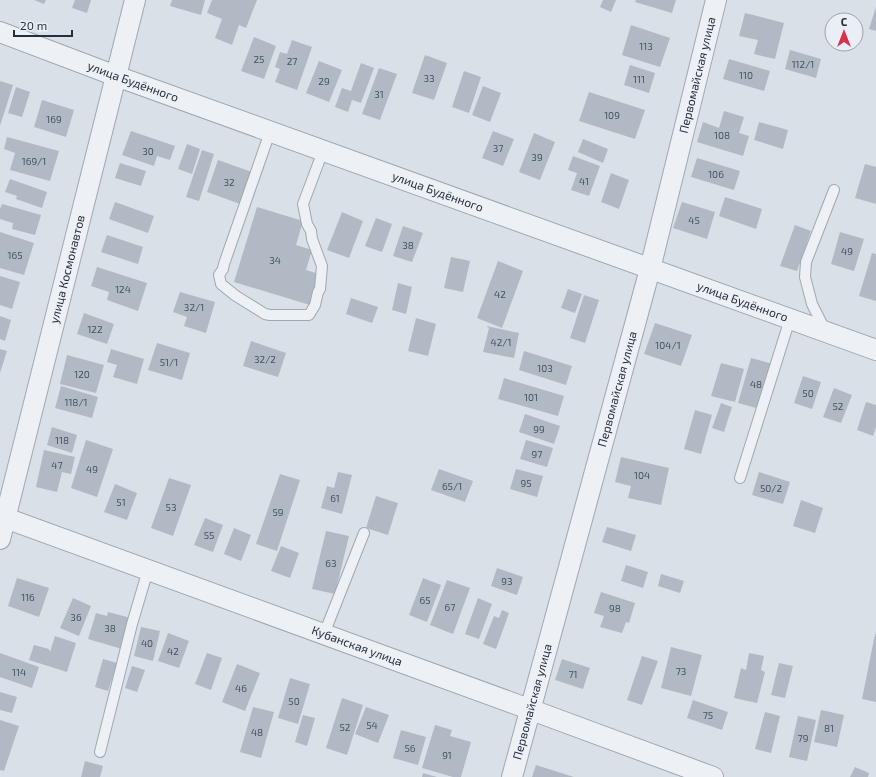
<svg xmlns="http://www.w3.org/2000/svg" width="876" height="777" viewBox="0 0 876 777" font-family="'Exo 2',sans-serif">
  <rect width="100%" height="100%" fill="#dae0e7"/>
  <path fill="#b1b9c4" d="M34,0H46L44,4Z
    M75,0H91L87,13L72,8Z
    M172,0H205L201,15L170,6Z
    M212,0H257L246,28L239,25L232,45L215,38L222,19L207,13Z
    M603,0H616L611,12L600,7Z
    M636,0H676L672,13L635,2Z
    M876,7V31L869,29Z
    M745,13L784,23L775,59L754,54L758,40L739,36Z
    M631,25L670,38L660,67L622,55Z
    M254,37L276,46L264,79L241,71Z
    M292,40L312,47L297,90L275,82L280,69L275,67L280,52L287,54Z
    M790,50L821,59L816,78L785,69Z
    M425,55L447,63L434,100L412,93Z
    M729,59L770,71L764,91L723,79Z
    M319,61L342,70L329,102L306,93Z
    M361,63L374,68L361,103L352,100L348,112L335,107L342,88L351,91Z
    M630,65L655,73L649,93L624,85Z
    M379,68L397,74L380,120L362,114Z
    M464,71L481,77L469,113L452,107Z
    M0,81L13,85L0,126Z
    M483,86L501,93L490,122L472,115Z
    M16,87L30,92L22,117L8,113Z
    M589,92L645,110L635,139L579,121Z
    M42,100L74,110L66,137L34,127Z
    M724,111L744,117L739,133L749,136L743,156L697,142L703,122L719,128Z
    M759,122L788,130L783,149L754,140Z
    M131,131L175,146L170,160L157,156L154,166L122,155Z
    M493,131L514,139L503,166L482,158Z
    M534,133L555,142L540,180L519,172Z
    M7,137L59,151L50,181L10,170L15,153L4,149Z
    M583,139L608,149L603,163L578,152Z
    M187,144L200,149L192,174L178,169Z
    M202,150L214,154L199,201L186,197Z
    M573,156L600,166L589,196L571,190L577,173L568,170Z
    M697,158L740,171L734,190L691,177Z
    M218,160L252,172L240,204L207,192Z
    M120,163L146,171L141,186L115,178Z
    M865,164L876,167V204L855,198Z
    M611,173L629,180L619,209L601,202Z
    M10,179L47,192L42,208L16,199L17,196L5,192Z
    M725,197L762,209L756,229L719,216Z
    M115,202L154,216L148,233L109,219Z
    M682,202L715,212L707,239L673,228Z
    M2,204L41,215L35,235L12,229L13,223L0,219V209Z
    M257,207L303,221L296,245L312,250L306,270L319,274L310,305L234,282Z
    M342,212L363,221L349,258L327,250Z
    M376,218L392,224L382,252L365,246Z
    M795,225L811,231L797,271L780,266Z
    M403,226L423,233L412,262L393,256Z
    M0,232L34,243L24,275L0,268Z
    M840,232L864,239L854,271L831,264Z
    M107,235L143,247L138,264L101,252Z
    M872,253L876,254V301L859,296Z
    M451,257L470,261L463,292L444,288Z
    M498,261L523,271L502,328L477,318Z
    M97,267L147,283L138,311L107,300L109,292L91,286Z
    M0,276L20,282L12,309L0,305Z
    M398,283L412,287L406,314L392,310Z
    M568,289L582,294L575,313L561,308Z
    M180,292L215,302L206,333L184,326L187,317L173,312Z
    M584,295L599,300L585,343L570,338Z
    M351,298L378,307L372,323L346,314Z
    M84,313L114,324L107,344L77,334Z
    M0,316L11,320L5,341L0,339Z
    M416,318L436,324L428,356L408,351Z
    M655,323L692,335L681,366L644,354Z
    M486,326L519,333L514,358L483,352L489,328Z
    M251,341L286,353L278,377L243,366Z
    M157,343L190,353L182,380L148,370Z
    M0,349L7,351L0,373Z
    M111,349L144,359L137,384L113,377L117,365L107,362Z
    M524,351L572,366L566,385L519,370Z
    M67,355L104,365L96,393L60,384Z
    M751,358L773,364L760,409L738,403Z
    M721,363L744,369L735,402L711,396Z
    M803,376L821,382L812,409L794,403Z
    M504,378L564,396L558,416L498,399Z
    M61,386L98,397L92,418L55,408Z
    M834,388L852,395L841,423L823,417Z
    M866,402L876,405V427L873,436L857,430Z
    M721,403L732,407L724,432L712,428Z
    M695,410L712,415L701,454L684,449Z
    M525,414L560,426L554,444L519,432Z
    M52,427L77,435L72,453L47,445Z
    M86,440L113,449L97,497L71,488Z
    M526,440L553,448L547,467L520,459Z
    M44,450L75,457L71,474L62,472L57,492L36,487Z
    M621,457L669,468L661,505L628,498L631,486L615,482Z
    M439,469L473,481L465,502L431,490Z
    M516,469L543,476L537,497L510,489Z
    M338,472L352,475L342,514L321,508L327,486L334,488Z
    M759,472L790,482L783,504L752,495Z
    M280,474L300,480L277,551L256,544Z
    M169,478L191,485L173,536L151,528Z
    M115,484L137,493L127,520L104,512Z
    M376,496L398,503L388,535L366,528Z
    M801,500L823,508L815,533L793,526Z
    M205,518L223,525L213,552L194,545Z
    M607,527L636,535L631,551L602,542Z
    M234,528L251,535L241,561L224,554Z
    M326,531L349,536L335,594L312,589Z
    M281,546L299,553L290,578L271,571Z
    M626,565L648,572L643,588L621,581Z
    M497,568L523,577L517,595L491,586Z
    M661,574L684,581L680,593L658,586Z
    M17,578L49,588L39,617L8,606Z
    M423,578L441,585L427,622L409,615Z
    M447,580L470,588L453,634L430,625Z
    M601,592L635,603L629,623L626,622L622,633L600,627L604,616L594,613Z
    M73,598L91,606L79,636L60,628Z
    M478,598L492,604L479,639L465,634Z
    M502,610L509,613L496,649L483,644L494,616L499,618Z
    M108,612L131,618L122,649L88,639L96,613L107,616Z
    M141,627L160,631L153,661L134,656Z
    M168,633L189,641L179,668L158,661Z
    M875,634H876V702L862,699Z
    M55,636L76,643L67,672L29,660L34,645L49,649L50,652Z
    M671,647L702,655L691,696L661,688Z
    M0,653L39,667L32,688L0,677Z
    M207,653L222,658L211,690L195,684Z
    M749,653L764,656L761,670L765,672L757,703L734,698L741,668L746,670Z
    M642,656L658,661L642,705L627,700Z
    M103,659L117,663L108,691L95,687Z
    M562,659L590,668L583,689L555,680Z
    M779,663L793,666L785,698L771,695Z
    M237,664L260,673L245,711L222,702Z
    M132,666L145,670L137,692L125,688Z
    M290,678L310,684L298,724L278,718Z
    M0,692L17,697L12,713L0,710Z
    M342,698L363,705L347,755L326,748Z
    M693,700L728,712L722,730L687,718Z
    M253,707L274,712L261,758L240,752Z
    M366,707L389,715L378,743L355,734Z
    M821,710L844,715L837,747L814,742Z
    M765,712L780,716L771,753L755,749Z
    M303,715L315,718L307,746L295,742Z
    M798,716L816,720L807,761L789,757Z
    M0,720L19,726L4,771L0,770Z
    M435,725L452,730L450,736L471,742L461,777H453L422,768Z
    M401,730L426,737L418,765L393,758Z
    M85,761L103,766L100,777H81Z
    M536,765L574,777H532Z
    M855,767L869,773L868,777H850Z
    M423,773L437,777H422Z"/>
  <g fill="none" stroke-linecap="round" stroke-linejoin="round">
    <g stroke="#9fa7b1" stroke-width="12">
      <path id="service" d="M270,132L224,264L223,269L219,275L221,284L236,296L265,314L270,315H309L315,305L318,292L320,289L322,266L312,239L311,231L307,224L303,204L323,151
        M825,330L812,304L805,277L806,262L834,190
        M740,478L790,319
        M324,634L364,533
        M100,752L132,624L148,570"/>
    </g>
    <g stroke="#9fa7b1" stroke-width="22">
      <g id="minor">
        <path id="s1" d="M0,32L116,76L876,350"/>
        <path id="s2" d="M0,516L529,709L713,777"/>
        <path id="s3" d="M0,539L135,0"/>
        <path id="s4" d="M512,777L650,269L716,0"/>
      </g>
    </g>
    <use href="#service" stroke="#edf0f5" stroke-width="10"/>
    <use href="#minor" stroke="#edf0f5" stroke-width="20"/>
  </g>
  <g text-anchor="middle" stroke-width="4" stroke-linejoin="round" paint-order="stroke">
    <g font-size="10" fill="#465160">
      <text x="646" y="50">113</text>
      <text x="259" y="63">25</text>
      <text x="292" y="65">27</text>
      <text x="803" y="68">112/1</text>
      <text x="746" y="79">110</text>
      <text x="429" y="82">33</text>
      <text x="639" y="83">111</text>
      <text x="324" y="85">29</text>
      <text x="379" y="98">31</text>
      <text x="612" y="119">109</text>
      <text x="54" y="123">169</text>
      <text x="722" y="139">108</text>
      <text x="498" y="152">37</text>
      <text x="148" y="155">30</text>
      <text x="537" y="161">39</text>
      <text x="34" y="165">169/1</text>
      <text x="716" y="178">106</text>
      <text x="584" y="185">41</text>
      <text x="229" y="186">32</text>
      <text x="694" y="224">45</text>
      <text x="408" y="249">38</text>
      <text x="847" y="255">49</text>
      <text x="15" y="259">165</text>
      <text x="275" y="264">34</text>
      <text x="123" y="293">124</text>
      <text x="500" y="298">42</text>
      <text x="194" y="311">32/1</text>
      <text x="95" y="333">122</text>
      <text x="501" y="346">42/1</text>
      <text x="668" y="349">104/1</text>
      <text x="265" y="363">32/2</text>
      <text x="169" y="366">51/1</text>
      <text x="545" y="372">103</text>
      <text x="82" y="378">120</text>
      <text x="756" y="388">48</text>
      <text x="808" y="397">50</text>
      <text x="531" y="401">101</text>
      <text x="76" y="406">118/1</text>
      <text x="838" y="410">52</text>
      <text x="539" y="433">99</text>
      <text x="62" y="444">118</text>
      <text x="537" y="458">97</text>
      <text x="57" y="469">47</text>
      <text x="92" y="473">49</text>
      <text x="642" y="479">104</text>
      <text x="526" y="487">95</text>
      <text x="452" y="490">65/1</text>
      <text x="771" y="492">50/2</text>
      <text x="335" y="502">61</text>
      <text x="121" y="506">51</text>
      <text x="171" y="511">53</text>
      <text x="278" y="516">59</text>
      <text x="209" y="539">55</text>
      <text x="331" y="567">63</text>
      <text x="507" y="585">93</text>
      <text x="28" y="601">116</text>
      <text x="425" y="604">65</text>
      <text x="450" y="611">67</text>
      <text x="615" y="612">98</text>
      <text x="76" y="621">36</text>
      <text x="110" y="632">38</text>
      <text x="147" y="647">40</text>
      <text x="173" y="655">42</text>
      <text x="681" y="675">73</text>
      <text x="19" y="676">114</text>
      <text x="573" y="678">71</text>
      <text x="241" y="692">46</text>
      <text x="294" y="705">50</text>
      <text x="708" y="719">75</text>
      <text x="372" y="729">54</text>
      <text x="345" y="731">52</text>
      <text x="829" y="732">81</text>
      <text x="257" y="736">48</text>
      <text x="803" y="742">79</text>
      <text x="410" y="752">56</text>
      <text x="447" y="759">91</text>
    </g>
    <g font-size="12" fill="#232e3e" stroke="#eaeff5">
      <text dy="4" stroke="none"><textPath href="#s4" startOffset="726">Первомайская улица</textPath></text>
      <text dy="4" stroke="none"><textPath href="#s1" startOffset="142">улица Будённого</textPath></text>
      <text dy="4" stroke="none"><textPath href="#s1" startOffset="466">улица Будённого</textPath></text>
      <text dy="4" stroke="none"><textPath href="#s3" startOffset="278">улица Космонавтов</textPath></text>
      <text dy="4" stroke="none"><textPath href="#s1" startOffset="790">улица Будённого</textPath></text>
      <text dy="4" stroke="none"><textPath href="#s4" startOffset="402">Первомайская улица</textPath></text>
      <text dy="4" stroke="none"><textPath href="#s2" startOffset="380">Кубанская улица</textPath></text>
      <text dy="4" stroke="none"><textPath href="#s4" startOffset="78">Первомайская улица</textPath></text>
    </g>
  </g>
  <g transform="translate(844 32)"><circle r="19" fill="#eaeff5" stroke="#9aa2ac"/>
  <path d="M0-3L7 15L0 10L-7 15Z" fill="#dc304d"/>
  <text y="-6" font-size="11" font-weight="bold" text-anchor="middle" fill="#232e3e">С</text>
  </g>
  <path d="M14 30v6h58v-6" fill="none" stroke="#232e3e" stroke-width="2"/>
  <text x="20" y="30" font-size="12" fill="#232e3e" stroke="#eaeff5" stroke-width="3" paint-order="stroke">20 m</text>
</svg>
